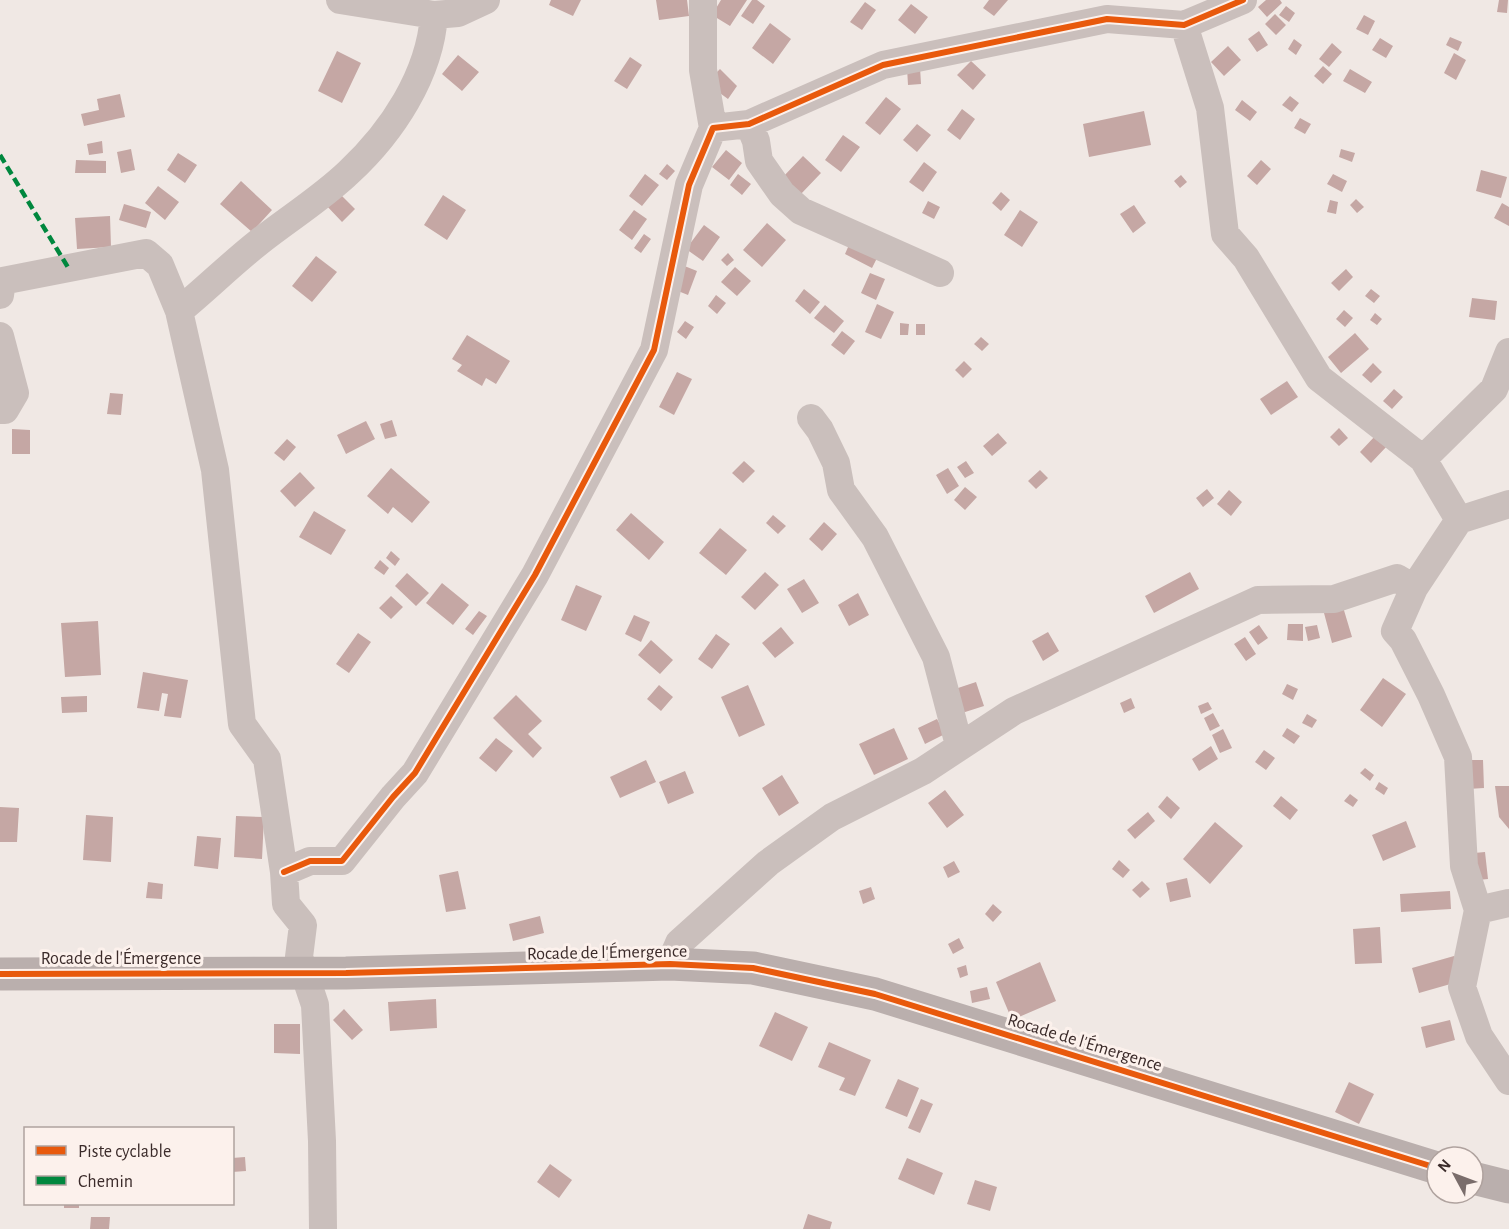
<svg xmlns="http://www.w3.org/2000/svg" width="1509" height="1229" viewBox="0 0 1509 1229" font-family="'Alegreya Sans',sans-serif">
  <rect width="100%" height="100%" fill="#f0e8e4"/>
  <path fill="#c5a7a4" d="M551,0H581L573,16L549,5Z
    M656,0H687L689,16L659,20Z
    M721,0H747L730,26L712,15Z
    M752,0H757L765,6L753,24L741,16Z
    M989,0H1008L994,16L983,8Z
    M1266,0H1280L1282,3L1267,17L1258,7Z
    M1499,0H1508L1507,13L1497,12Z
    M865,2L876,10L862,30L850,22Z
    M911,4L928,17L915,34L898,20Z
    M1286,6L1295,13L1289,22L1279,15Z
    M1275,14L1286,25L1276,35L1265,24Z
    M1364,15L1375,21L1368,35L1356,29Z
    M770,23L791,39L773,64L752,48Z
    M1259,31L1268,45L1257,52L1248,39Z
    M1450,37L1462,42L1458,51L1446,45Z
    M1380,38L1393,46L1386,58L1372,50Z
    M1294,39L1302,45L1296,55L1288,49Z
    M1332,43L1342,52L1329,67L1319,59Z
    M1228,46L1241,60L1224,76L1211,62Z
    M337,51L361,63L342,103L318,91Z
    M1454,53L1466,60L1456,80L1444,73Z
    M458,55L479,72L462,91L442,74Z
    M630,57L642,65L627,89L614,81Z
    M971,61L986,75L973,90L957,75Z
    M1323,66L1332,74L1323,84L1314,76Z
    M920,67L921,84L908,85L907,68Z
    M720,69L737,86L728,99L713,88L714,75Z
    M1350,69L1372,82L1365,93L1343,81Z
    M120,94L125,117L84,126L81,114L99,110L97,99Z
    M1290,96L1299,103L1292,112L1282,105Z
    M886,97L901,109L880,135L865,123Z
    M1242,100L1257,112L1250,121L1235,110Z
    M962,109L975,119L960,140L947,130Z
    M1144,111L1151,145L1089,157L1083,124Z
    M1300,118L1311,124L1305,134L1294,128Z
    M917,124L931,135L917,152L903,140Z
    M843,135L860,147L841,172L825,160Z
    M102,141L103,153L89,155L87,144Z
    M131,149L135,170L121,173L117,152Z
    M1341,149L1355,153L1352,162L1339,157Z
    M726,150L742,163L729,180L712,167Z
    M178,153L197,165L185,183L167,170Z
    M803,156L821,173L800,195L782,178Z
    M76,160L106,161V173H75Z
    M1261,160L1271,169L1257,185L1247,176Z
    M924,162L937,172L923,192L909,182Z
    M667,164L675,171L667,180L659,174Z
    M1481,170L1507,177L1501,198L1476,191Z
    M645,174L659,185L642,206L629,196Z
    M738,174L751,184L742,195L730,185Z
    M1333,174L1347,181L1342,192L1327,184Z
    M1181,175L1187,182L1180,188L1174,181Z
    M241,181L272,210L252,232L220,204Z
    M158,186L179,202L165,220L145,203Z
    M338,192L355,209L342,222L325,204Z
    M1001,192L1010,200L1001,211L992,203Z
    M443,195L466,210L447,240L424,225Z
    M1356,199L1364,207L1357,213L1350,205Z
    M1330,200L1338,202L1336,214L1327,212Z
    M928,201L940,207L934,219L922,213Z
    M1502,203L1509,207V226L1494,218Z
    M124,204L151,212L146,228L119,220Z
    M1134,205L1146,223L1133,233L1120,214Z
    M634,210L647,219L632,240L619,230Z
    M1020,210L1038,222L1022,247L1004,235Z
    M110,216L111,247L77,249L75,218Z
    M767,223L786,240L762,267L743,250Z
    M704,225L720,237L703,261L686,249Z
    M644,234L651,239L641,253L634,248Z
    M852,238L880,252L872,268L845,254Z
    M728,253L734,260L727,266L721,260Z
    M316,256L337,272L312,302L292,286Z
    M682,265L697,271L688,295L673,289Z
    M735,267L751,281L737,296L721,282Z
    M1346,269L1353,277L1339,291L1331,283Z
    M870,273L885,279L876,300L861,293Z
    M804,289L820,302L810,314L795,301Z
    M1371,289L1380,296L1374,303L1365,296Z
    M716,295L726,303L717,314L708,306Z
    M1472,298L1497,301L1495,320L1469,317Z
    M877,304L894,312L881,339L865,332Z
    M825,305L844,321L834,333L814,318Z
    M1344,310L1353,318L1345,327L1336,319Z
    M1375,313L1382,319L1377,325L1370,320Z
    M685,321L694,327L686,339L677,332Z
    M900,323L909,324L908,335H900Z
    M916,324H925V335H916Z
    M842,331L855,341L844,355L831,345Z
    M1355,333L1369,349L1341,373L1328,357Z
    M467,335L510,361L496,384L486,378L482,386L457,371L462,365L452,359Z
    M981,337L989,344L982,351L974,344Z
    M964,361L972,369L963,378L955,370Z
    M1373,363L1382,372L1371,383L1362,375Z
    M677,372L692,379L674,415L659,407Z
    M1287,381L1298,397L1271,415L1260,399Z
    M1394,389L1403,397L1392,409L1383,401Z
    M110,393L123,394L121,415L107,414Z
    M392,420L397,436L385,439L380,424Z
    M366,421L375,439L346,454L337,435Z
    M1339,428L1348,438L1339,446L1330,437Z
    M12,429L30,430V454H12Z
    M998,433L1007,443L992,456L983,446Z
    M1376,435L1388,445L1371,463L1360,452Z
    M287,439L296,447L284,461L274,453Z
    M744,461L755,471L743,483L732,473Z
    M966,461L974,473L965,478L957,467Z
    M391,468L430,502L412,523L393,507L388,514L367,496Z
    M948,468L959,486L947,494L936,475Z
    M1040,470L1048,478L1036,489L1028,481Z
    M300,472L315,488L295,507L280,491Z
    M965,487L977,497L965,510L954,500Z
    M1207,489L1214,498L1203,507L1196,498Z
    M1229,490L1242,502L1231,516L1217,504Z
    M314,511L346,530L331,555L299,537Z
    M631,513L664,542L649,560L616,530Z
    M773,515L786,526L778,534L766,523Z
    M824,522L837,534L822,551L809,539Z
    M720,528L747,550L726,575L699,553Z
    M391,551L400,559L395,566L386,558Z
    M380,560L389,568L384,575L374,568Z
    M765,572L779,585L755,610L741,597Z
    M1190,572L1199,589L1154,613L1145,596Z
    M407,573L429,593L416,606L395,586Z
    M804,579L819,603L802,613L787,589Z
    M442,583L469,605L453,625L426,603Z
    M576,585L602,596L586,631L561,620Z
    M858,593L869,615L849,626L838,605Z
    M391,596L403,607L391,619L379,608Z
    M1343,607L1352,637L1332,643L1324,613Z
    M479,611L487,616L473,635L465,629Z
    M634,615L650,622L641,642L625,634Z
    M98,621L101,675L65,677L61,623Z
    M1288,624H1303V641L1287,640Z
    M1259,625L1268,638L1258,645L1249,632Z
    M1317,625L1320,638L1308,641L1305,627Z
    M781,627L794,643L775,658L762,643Z
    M1048,632L1059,651L1043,661L1032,641Z
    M358,633L371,642L349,673L336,664Z
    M716,634L730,644L712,669L698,659Z
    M1245,637L1256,654L1246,661L1234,644Z
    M651,640L673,660L660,674L638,655Z
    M143,672L188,680L181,718L164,716L168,694L162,693L159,711L137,708Z
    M1383,678L1406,694L1382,727L1360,710Z
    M976,682L984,706L962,713L955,689Z
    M1287,684L1298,689L1293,700L1282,694Z
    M659,685L673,697L661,711L647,699Z
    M748,685L765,725L739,737L721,697Z
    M516,695L542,721L528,734L542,748L533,758L493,718Z
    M87,696V712L62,713L61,697Z
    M1131,698L1135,708L1124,713L1120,703Z
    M1208,702L1212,709L1201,714L1198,706Z
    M1213,713L1220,726L1210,731L1204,718Z
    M1307,714L1317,720L1312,728L1302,723Z
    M937,719L945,734L925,744L918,728Z
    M894,728L908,759L874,775L859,744Z
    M1287,728L1300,736L1294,744L1282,736Z
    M1223,729L1232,748L1220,753L1212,735Z
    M496,738L513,751L496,772L479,758Z
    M1211,746L1218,759L1199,771L1192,759Z
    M1264,750L1275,758L1266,770L1255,762Z
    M646,760L656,782L620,798L610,777Z
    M1467,760H1483L1484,788L1468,789Z
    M1365,768L1374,775L1370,781L1360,773Z
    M685,771L694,793L668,804L659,782Z
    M782,775L799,803L779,816L762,788Z
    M1379,782L1388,788L1384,795L1375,789Z
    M1495,786H1509V829L1499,817Z
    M945,790L964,815L947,828L928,803Z
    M1350,794L1358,800L1353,807L1344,801Z
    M1167,796L1180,808L1171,819L1158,807Z
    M1281,796L1298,810L1290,820L1273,806Z
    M0,807L19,808L17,842H0Z
    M1148,812L1155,821L1135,839L1127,830Z
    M86,815L113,817L111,862L83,860Z
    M236,816L264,817L262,859L234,857Z
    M1406,821L1416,847L1383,861L1372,835Z
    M1215,822L1243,846L1210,884L1183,859Z
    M197,836L221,838L218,869L194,866Z
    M1485,852L1488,879L1478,880L1474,853Z
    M1119,860L1130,870L1123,878L1112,869Z
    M954,861L960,872L948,878L943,867Z
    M458,871L466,909L446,912L439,875Z
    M1187,878L1191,897L1170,902L1166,883Z
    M1142,881L1150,889L1140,898L1132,890Z
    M148,882L163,884L162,899L146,898Z
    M871,887L875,899L863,904L859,891Z
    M1450,891L1451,909L1401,912L1400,894Z
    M993,904L1002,912L993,922L985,914Z
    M540,916L544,933L513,941L509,924Z
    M1380,927L1382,963L1355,964L1353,929Z
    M959,938L964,948L953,954L948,944Z
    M1454,956L1461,981L1419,993L1412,968Z
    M1040,962L1056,1001L1012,1020L996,982Z
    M966,965L968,975L960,978L957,968Z
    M987,987L990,999L972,1003L970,991Z
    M436,999L437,1028L390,1031L388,1002Z
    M344,1009L363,1030L352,1040L333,1020Z
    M775,1012L808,1027L792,1061L759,1046Z
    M1450,1020L1455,1040L1426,1048L1421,1027Z
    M274,1024H300V1054L274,1053Z
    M829,1042L871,1060L855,1096L839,1090L845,1078L818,1067Z
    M898,1079L919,1088L907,1117L885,1108Z
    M1349,1082L1374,1094L1359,1124L1335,1112Z
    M921,1099L933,1104L920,1133L908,1128Z
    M245,1157L246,1171L232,1172V1158Z
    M907,1158L943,1173L934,1195L898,1179Z
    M550,1164L572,1180L559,1198L537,1182Z
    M975,1180L997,1187L990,1211L967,1204Z
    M64,1204H79V1208H64Z
    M808,1214L832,1222L830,1229H803Z
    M91,1217H110L109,1229H90Z"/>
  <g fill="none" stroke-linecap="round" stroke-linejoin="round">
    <path stroke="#cabfbc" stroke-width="28" d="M340,0L434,15L458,13L486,0
      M703,0V70L713,128
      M1184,25L1210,108L1225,234L1246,258L1319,378L1423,459L1459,520
      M749,124L756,141L759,161L782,194L801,211L940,273
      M0,295L2,281L146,253L160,265L179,311L215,470L242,724L267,759L284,872L286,904L303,925L299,957L315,1005L322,1141L323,1229
      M179,311C206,289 231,264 259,242C288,219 322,198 349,172C392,132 430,75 434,15
      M0,336L15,393L5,410H0
      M811,418L820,430L836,463L841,490L875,537L936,657L959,745
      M1423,459L1494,389L1509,352
      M284,872L310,861H342L393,797L415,773L535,575L654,350L689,185L713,128L749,124L883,65L1107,19L1184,25L1243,0
      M1509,903L1478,910L1462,987L1479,1036L1509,1081
      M1478,910L1464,866L1458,757L1431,695L1403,640L1395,631L1414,588L1459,520L1509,504
      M670,964L679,943L768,863L832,817L923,771L1014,711L1258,600L1334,599L1397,578L1414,588"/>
    <path stroke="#baafad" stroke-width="33" d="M0,974L346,973L670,964L753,968L875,994L1437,1168
      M1473,1178L1509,1187"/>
    <path stroke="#00873e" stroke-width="4.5" stroke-dasharray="9 4.5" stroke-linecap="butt" d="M0,155L69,269"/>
    <g stroke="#fcf1ec" stroke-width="10">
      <path id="cycleway" d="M284,872L310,861H342L393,797L415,773L535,575L654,350L689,185L713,128L749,124L883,65L1107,19L1184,25L1243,0
        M0,974L346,973L670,964L753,968L875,994L1437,1168"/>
    </g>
    <use href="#cycleway" stroke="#e8590c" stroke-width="6"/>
  </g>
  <g text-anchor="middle" stroke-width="6" stroke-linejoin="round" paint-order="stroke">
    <g font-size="18" fill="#3b2b2a" stroke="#fcf1ec">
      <text transform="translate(607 952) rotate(-1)" y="6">Rocade de l'Émergence</text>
      <text x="121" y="964">Rocade de l'Émergence</text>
      <text transform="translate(1085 1042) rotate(17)" y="6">Rocade de l'Émergence</text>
    </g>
  </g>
  <rect x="24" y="1127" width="210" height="78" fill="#fcf1ec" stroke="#afa29e" stroke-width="1.5"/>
  <rect x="36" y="1146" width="30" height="9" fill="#e8590c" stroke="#afa29e" stroke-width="1.5"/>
  <text x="78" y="1157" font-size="18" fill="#3b2b2a">Piste cyclable</text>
  <rect x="36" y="1176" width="30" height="9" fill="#00873e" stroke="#afa29e" stroke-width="1.5"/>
  <text x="78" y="1187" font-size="18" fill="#3b2b2a">Chemin</text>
  <g transform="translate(1455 1175) rotate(311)"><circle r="28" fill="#fcf1ec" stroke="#afa29e" stroke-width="1.5"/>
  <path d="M0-4.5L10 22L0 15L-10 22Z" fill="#7a6d6b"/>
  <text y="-9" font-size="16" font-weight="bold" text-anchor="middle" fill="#3b2b2a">N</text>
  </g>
</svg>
